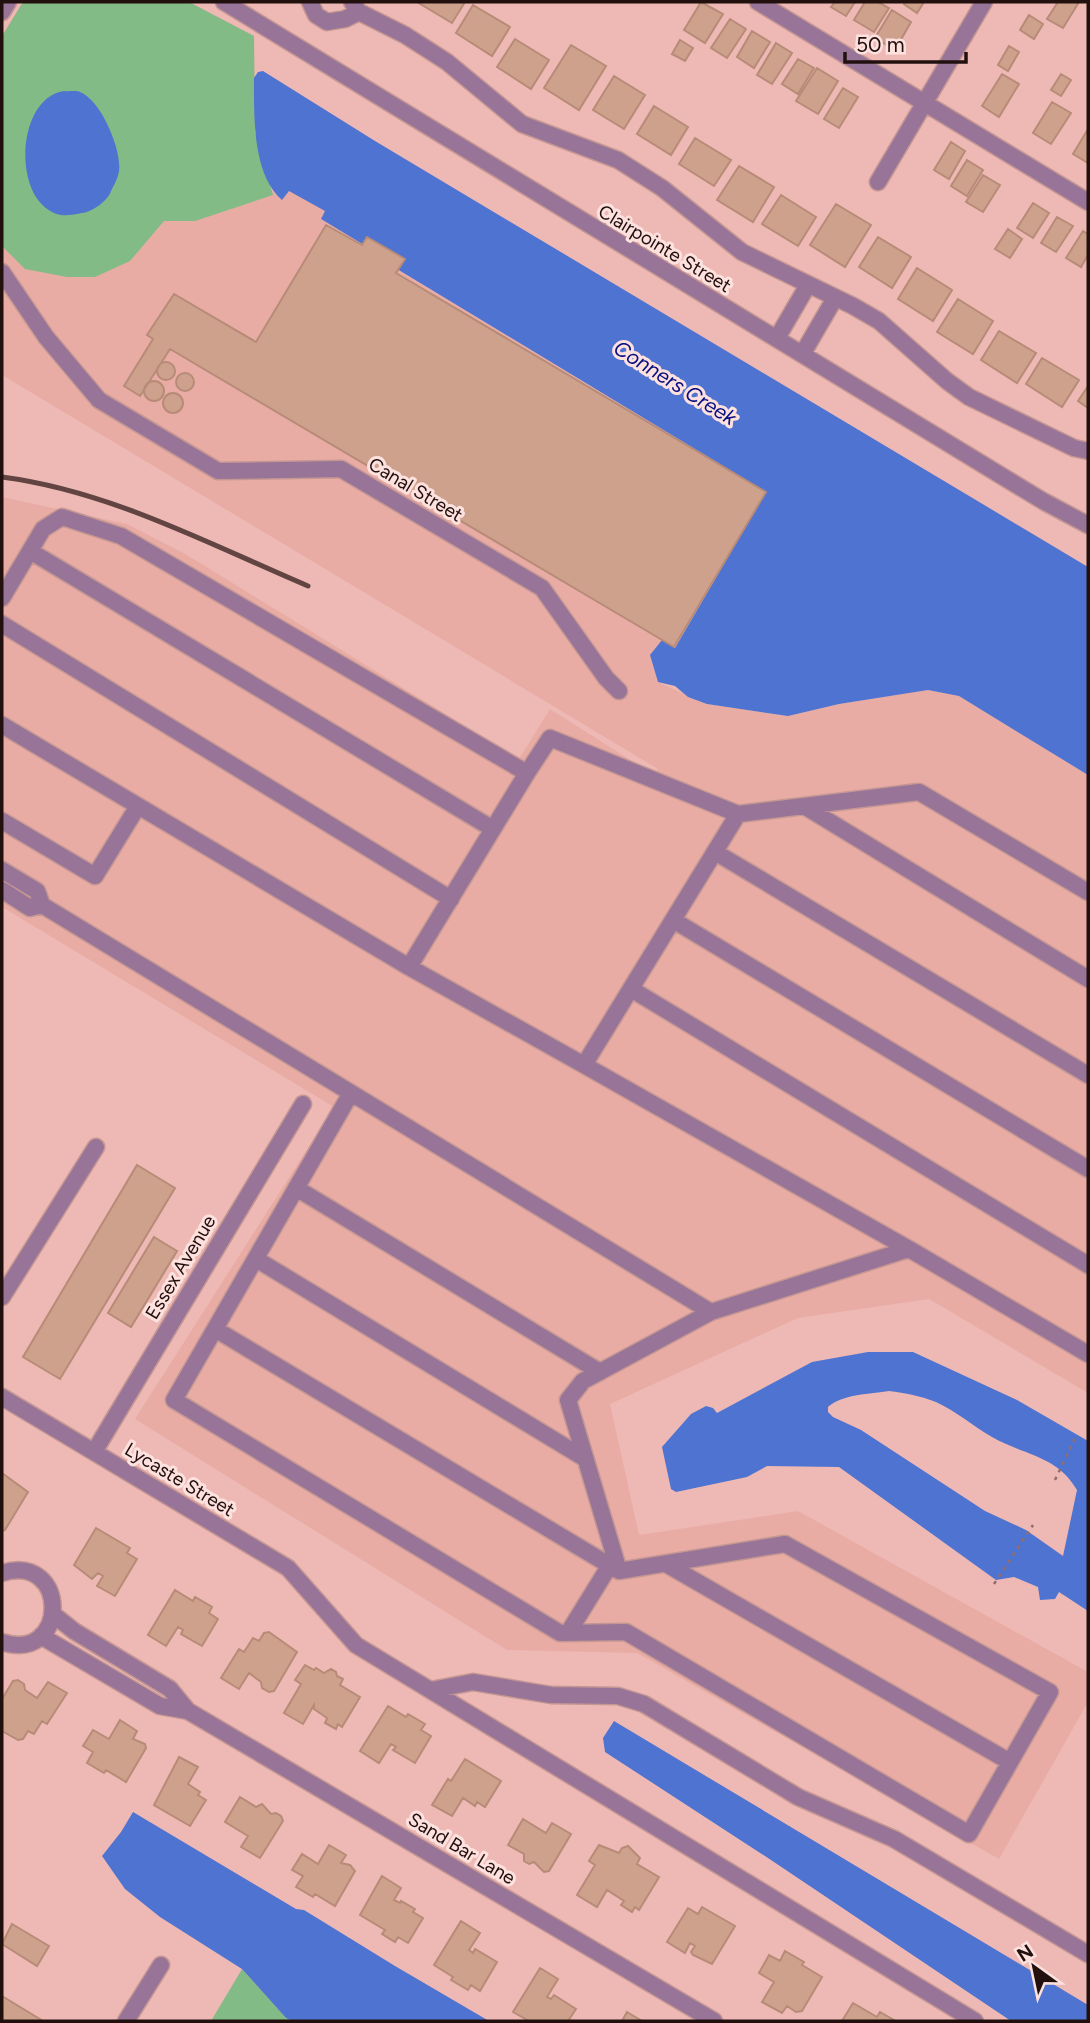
<svg xmlns="http://www.w3.org/2000/svg" width="1090" height="2023" viewBox="0 0 1090 2023" font-family="Figtree,sans-serif">
  <rect width="100%" height="100%" fill="#eeb9b4"/>
  <path fill="#e8aca5" d="M23,2H189L254,36L255,133L272,191L282,200L289,190L326,211L321,219L364,245L398,270L766,492L675,648L650,655L658,682L707,704L788,716L839,704L928,690L959,696L1088,775V1393L929,1299L798,1318L610,1404L639,1535L798,1511L1088,1672V1702L999,1859L637,1653L507,1650L135,1419L334,1107L2,907V497L127,524L187,555L519,759L550,709L654,775L658,769L2,375V36Z"/>
  <path fill="#82bb85" d="M23,2H189L254,36L255,133L273,195L195,221H164L130,261L95,277H67L25,269L2,246V36Z
    M242,1969L286,2018L292,2021H211Z"/>
  <path fill="#4e73d0" fill-rule="evenodd" d="M263,71L375,141L1088,567V775L959,696L928,690L839,704L788,716L707,704L688,697L675,686L658,682L650,655L662,640L675,648L766,492L397,269L364,245L321,219L325,211L289,191L282,200C252,174 254,115 254,78L258,72Z
    M64,91C68,92 76,90 80,92C101,100 122,150 119,171C118,178 114,185 111,191C108,201 92,212 82,213C76,214 68,216 61,215C11,205 15,98 64,91Z
    M868,1352H913L1017,1400L1088,1441V1611L1059,1592L1055,1599L1040,1600L1038,1587L1014,1577L996,1580L839,1467L767,1466L747,1477L676,1492L671,1489L662,1447L691,1414L706,1406L713,1408L717,1413L812,1362ZM889,1391C905,1393 921,1396 936,1402C956,1411 973,1426 992,1437C1023,1455 1057,1455 1077,1490L1063,1556L1026,1530L985,1511L861,1430L833,1417L828,1412V1407C842,1394 871,1394 889,1391Z
    M614,1721L1088,2005V2021H1011L768,1858L605,1752L603,1738Z
    M133,1812L296,1909L304,1910L395,1966L489,2021H292L286,2018L242,1969L160,1917L125,1889L102,1856L121,1832Z"/>
  <path fill="#cea18c" stroke="#b78b77" stroke-width="2" d="M417,2H465L452,23Z
    M701,2L723,14L705,43L684,30Z
    M835,2H855L846,16L831,7Z
    M865,2H878L889,8L874,32L854,20Z
    M906,2H924L917,13L904,4Z
    M1058,2H1079L1063,28L1047,19Z
    M473,5L510,27L492,56L456,33Z
    M892,10L911,22L895,50L875,38Z
    M1029,15L1043,24L1034,39L1020,30Z
    M730,19L746,29L727,58L711,48Z
    M752,31L770,42L754,68L737,57Z
    M515,39L549,60L531,89L497,67Z
    M680,40L693,48L685,61L672,54Z
    M776,43L792,53L772,84L757,75Z
    M571,45L606,66L579,110L544,88Z
    M1009,46L1019,52L1008,71L998,65Z
    M798,59L814,68L798,94L782,84Z
    M817,68L838,81L818,114L796,101Z
    M1002,74L1019,84L999,117L982,106Z
    M1061,74L1071,80L1061,96L1051,90Z
    M614,76L645,95L624,129L593,110Z
    M843,88L858,97L839,128L824,119Z
    M1052,102L1071,113L1051,144L1033,133Z
    M654,106L688,127L671,155L637,134Z
    M1088,129V163L1073,154Z
    M695,138L731,160L714,186L679,164Z
    M951,142L965,151L949,179L934,170Z
    M967,160L983,170L967,196L951,186Z
    M739,166L774,187L753,222L717,200Z
    M983,175L1000,185L983,212L966,202Z
    M781,195L816,217L798,246L762,224Z
    M1033,203L1049,213L1033,238L1017,228Z
    M836,204L871,225L845,267L810,245Z
    M1057,217L1073,226L1056,252L1041,243Z
    M326,225L362,245L367,237L405,259L396,273L766,492L674,647L170,349L140,396L124,386L153,339L147,335L174,294L256,342Z
    M1008,229L1022,239L1010,258L995,249Z
    M1083,231L1088,234V255L1081,267L1066,258Z
    M878,237L911,257L892,288L859,267Z
    M917,268L952,290L933,321L898,299Z
    M958,299L993,321L973,354L937,332Z
    M999,331L1036,353L1017,383L981,360Z
    M1042,358L1079,380L1062,407L1026,384Z
    M157 371a9 9 0 1 1 18 0a9 9 0 1 1-18 0Z
    M176 382a9 9 0 1 1 18 0a9 9 0 1 1-18 0Z
    M144 391a10 10 0 1 1 20 0a10 10 0 1 1-20 0Z
    M1088,386V408L1078,401Z
    M163 403a10 10 0 1 1 20 0a10 10 0 1 1-20 0Z
    M137,1165L175,1188L60,1379L23,1357Z
    M154,1237L177,1251L131,1327L108,1313Z
    M2,1473L28,1492L5,1530L2,1531Z
    M96,1528L130,1548L127,1553L137,1559L115,1596L97,1586L103,1576L98,1573L92,1579L74,1565Z
    M175,1590L193,1601L195,1597L212,1607L209,1613L218,1619L202,1646L181,1634L183,1630L178,1627L166,1646L148,1635Z
    M269,1632L297,1652L274,1691L269,1692L262,1688L261,1682L249,1673L239,1689L221,1678L239,1649L244,1652L253,1638L259,1641L264,1633Z
    M305,1665L314,1670L316,1668L324,1673L331,1669L336,1672L337,1676L343,1679L340,1685L360,1697L342,1727L338,1724L336,1729L325,1723L327,1718L314,1709V1705L303,1724L284,1713L301,1684L295,1680Z
    M18,1680L24,1684L25,1690L37,1698L48,1682L67,1693L47,1724L42,1721L34,1734L28,1731L23,1739L18,1740L2,1731V1699L13,1681Z
    M388,1706L406,1717L408,1714L425,1724L421,1730L431,1736L415,1763L393,1750L396,1747L391,1744L379,1763L360,1751Z
    M120,1720L137,1731L133,1739L145,1744L146,1748L126,1782L106,1770L104,1773L87,1763L93,1752L83,1746L93,1730L109,1739Z
    M179,1757L198,1767L188,1784L200,1792L198,1795L206,1800L190,1826L154,1805Z
    M465,1759L501,1781L485,1807L477,1802L475,1806L463,1798L452,1816L432,1805L448,1779L451,1781Z
    M240,1797L256,1807L262,1804L271,1814L276,1813L281,1816L283,1821L260,1858L241,1847L248,1836L225,1822Z
    M523,1819L546,1833L552,1823L571,1834L549,1871L544,1872L534,1862L529,1864L524,1861V1854L508,1845Z
    M329,1845L346,1855L341,1863L350,1865L355,1871L335,1906L315,1894L313,1897L296,1887L303,1876L292,1870L302,1854L318,1864Z
    M599,1845L619,1853L622,1848L628,1846L640,1858L637,1864L659,1877L639,1910L635,1907L632,1912L621,1905L624,1901L607,1890L597,1907L577,1895L595,1865L589,1861Z
    M382,1876L401,1888L394,1900L400,1903L401,1901L415,1909L413,1912L423,1918L408,1943L398,1937L395,1942L382,1934L385,1930L360,1915Z
    M702,1907L735,1926L712,1964L693,1955L691,1952L695,1946L690,1943L685,1953L667,1942L688,1908L698,1914Z
    M461,1921L480,1933L469,1950L473,1953L475,1949L497,1962L480,1991L471,1985L468,1990L451,1980L453,1977L434,1965Z
    M12,1924L49,1946L37,1966L2,1944Z
    M785,1951L804,1962L802,1965L822,1977L802,2011L796,2012L787,2006L782,2013L762,2002L774,1982L759,1973L769,1955L780,1961Z
    M540,1968L558,1979L547,1997L551,1999L554,1995L576,2009L568,2021H529L513,2012Z
    M2,1996L43,2021H2Z
    M853,2003L877,2017L880,2012L894,2020L842,2021Z
    M627,2012L642,2021H622Z"/>
  <g fill="none" stroke-linecap="round" stroke-linejoin="round">
    <g stroke="#c59793" stroke-width="19">
      <path id="minor" d="M224,2L1043,501L1088,525
        M310,2L316,15L327,22L345,19L359,12
        M352,2L359,12L405,35L447,62L522,124L618,160L662,188L742,252L853,306L879,321L947,381L969,397L1074,448L1088,451
        M758,2L1088,202
        M2,12L8,2
        M878,182L984,2
        M2,272L46,337L99,400L218,471L341,469L542,588L606,678L619,691
        M777,338L808,285
        M803,353L835,298
        M30,551L493,829
        M2,598L43,529L62,517L121,536L527,773L550,738L738,814L919,792L1088,892
        M2,624L451,899
        M2,725L409,967L527,773
        M804,806L1088,979
        M738,814L584,1065L909,1249
        M2,821L95,876L138,806
        M715,852L1088,1075
        M2,870L37,891L42,905L30,908L2,890
        M42,905L711,1312L909,1249L1088,1354
        M673,920L1088,1169
        M409,967L584,1065
        M631,989L1088,1265
        M351,1093L174,1400L560,1633L626,1632L969,1834L1050,1692L785,1544L619,1571L568,1400L583,1381L711,1312
        M296,1188L600,1372
        M256,1259L584,1458
        M2,1297L96,1147
        M215,1329L619,1571
        M2,1397L288,1568L356,1645L975,2021
        M94,1452L303,1104
        M666,1564L1010,1762
        M2,1573C70,1552 69,1664 2,1642
        M54,1615L74,1631L170,1689L188,1711L714,2021
        M568,1633L610,1565
        M41,1636L160,1706L188,1711
        M431,1690L473,1682L551,1695L618,1696L644,1704L798,1797L894,1839L1088,1954
        M126,2021L161,1965"/>
    </g>
    <path stroke="#926d6a" stroke-width="2.5" stroke-dasharray="3.5 5" stroke-linecap="butt" d="M1055,1480L1077,1434
      M994,1584L1033,1525"/>
    <use href="#minor" stroke="#977498" stroke-width="16"/>
    <path stroke="#624542" stroke-width="5" d="M2,477C110,491 209,544 308,586"/>
  </g>
  <g text-anchor="middle" stroke-width="6" stroke-linejoin="round" paint-order="stroke">
    <g font-size="19" fill="#22100f" stroke="#fde1de">
      <text transform="translate(665 248) rotate(31)" y="7">Clairpointe Street</text>
      <text transform="translate(416 489) rotate(31)" y="7">Canal Street</text>
      <text transform="translate(180 1267) rotate(-59)" y="7">Essex Avenue</text>
      <text transform="translate(180 1479) rotate(31)" y="7">Lycaste Street</text>
      <text transform="translate(462 1848) rotate(31)" y="7">Sand Bar Lane</text>
    </g>
    <g font-size="21" font-style="italic" fill="#061082" stroke="#fde1de">
      <text transform="translate(675 383) rotate(32)" y="7">Conners Creek</text>
    </g>
  </g>
  <rect width="1090" height="2023" fill="none" stroke="#22100f" stroke-width="7"/>
  <g transform="translate(1034 1967) rotate(327)" stroke="#fde1de" stroke-width="5" paint-order="stroke">
  <path d="M0-5L12 26L0 18L-12 26Z" fill="#22100f"/>
  <text y="-10" font-size="19" font-weight="bold" text-anchor="middle" fill="#22100f">N</text>
  </g>
  <path d="M845 52v10h121v-10" fill="none" stroke="#22100f" stroke-width="3.5"/>
  <text x="856" y="52" font-size="21" fill="#22100f" stroke="#fde1de" stroke-width="5" paint-order="stroke">50 m</text>
</svg>
